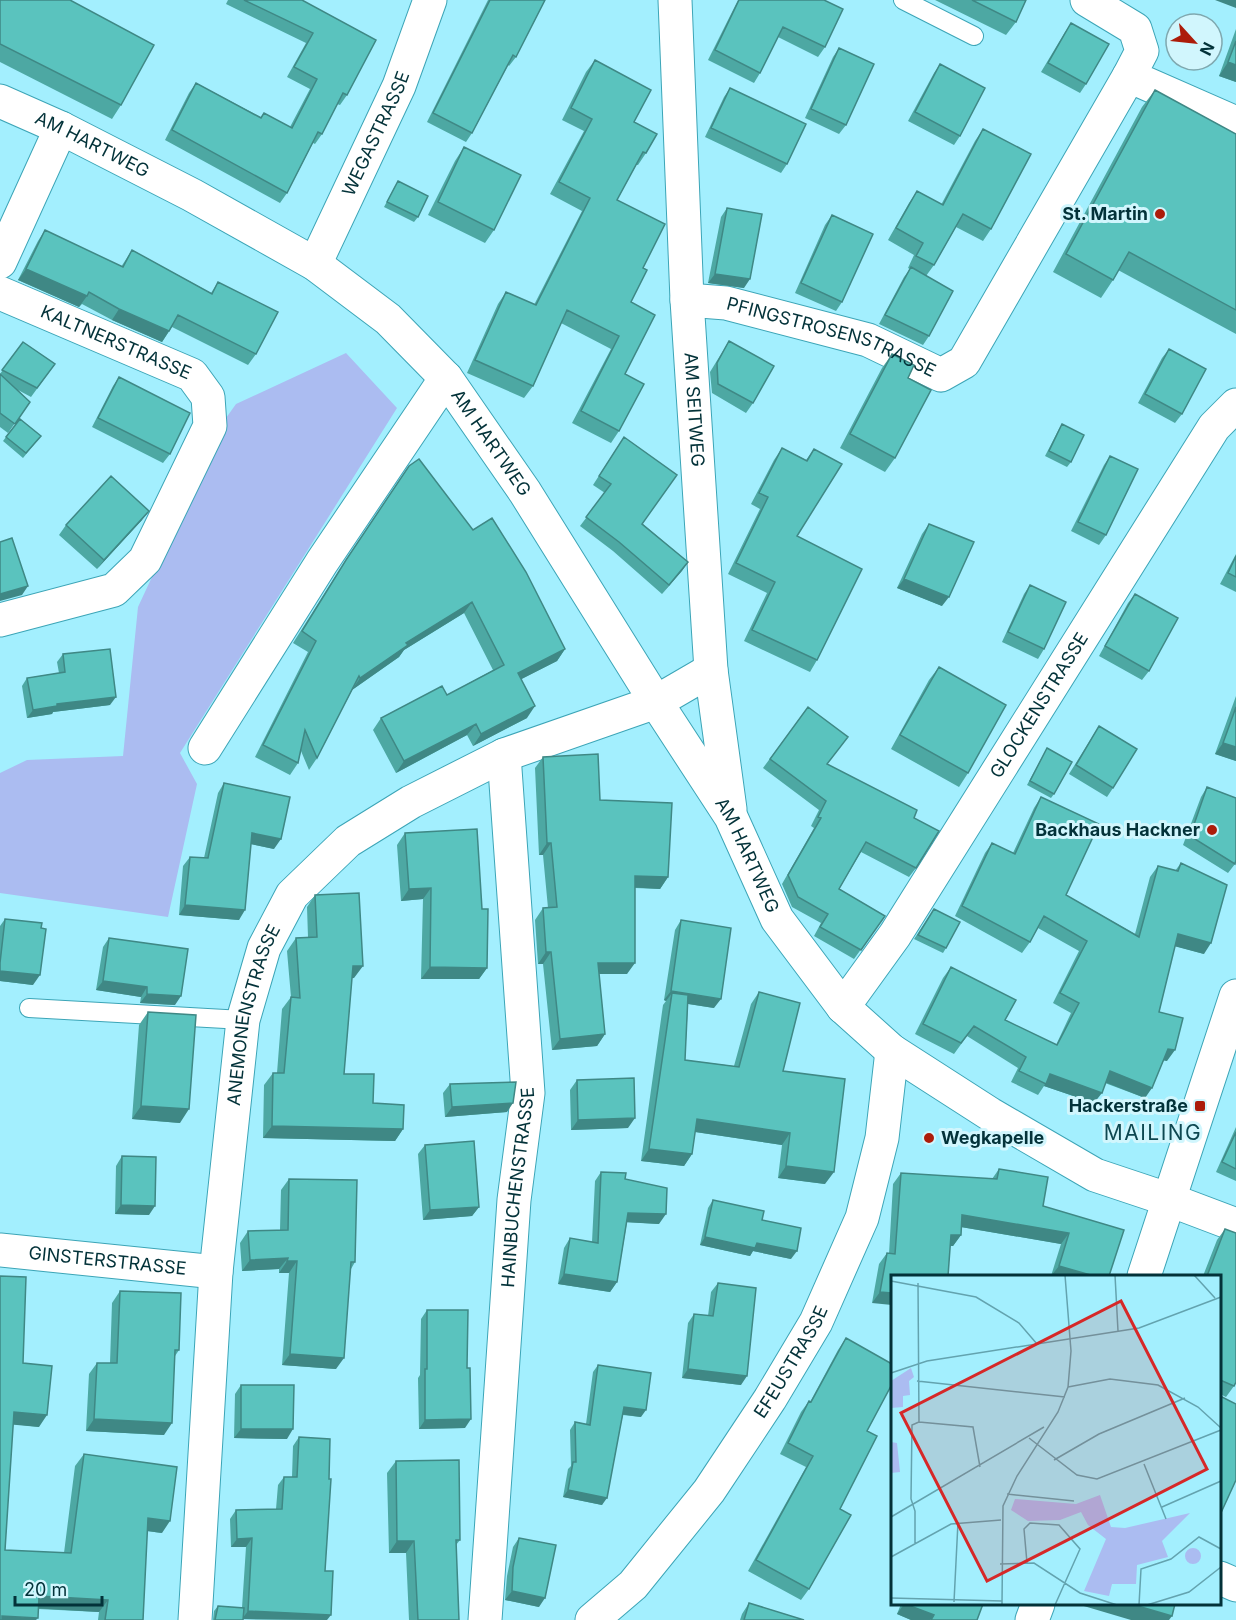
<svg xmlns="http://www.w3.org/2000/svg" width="1236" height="1620" viewBox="0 0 1236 1620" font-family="Inter,sans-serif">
  <rect width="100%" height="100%" fill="#a3effe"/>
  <path fill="#abbcf1" d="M346,353L397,408L180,753L197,784L168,917L0,893V773L27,760L123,756L138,607L226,418L236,404Z"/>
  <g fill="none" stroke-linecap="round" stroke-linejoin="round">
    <g stroke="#3ca5b7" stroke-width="20">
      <path id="lane" d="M903,0L974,36
        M29,1008L243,1020"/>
    </g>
    <g stroke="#3ca5b7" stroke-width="35">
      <g id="street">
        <path id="s1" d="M675,0L687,300L711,670L730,809"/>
        <path d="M1087,0L1135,29L1142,51L1129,76L1236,123"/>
        <path id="s2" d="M0,101L61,128L192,195L315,264L388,319L446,378L525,492L656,702L731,817L777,919L843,1007L892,1051L990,1114L1095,1175L1170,1200L1236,1225"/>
        <path d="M0,262L61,128"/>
        <path id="s3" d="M315,264L399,86L430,0"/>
        <path id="s4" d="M0,293L192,375L208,397L210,426L145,560L114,590L0,620"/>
        <path id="s5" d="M687,300L726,303L868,340L941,375L964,362L1129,76"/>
        <path d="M205,748L322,562L446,378"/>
        <path id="s6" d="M843,1007L895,935L1214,427L1236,405"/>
        <path id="s7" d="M0,1250L216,1272"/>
        <path d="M1220,1578L1236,1585"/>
        <path id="s8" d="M195,1620L216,1272L243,1020L264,948L292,895L348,841L411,802L504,755L656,702L711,670"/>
        <path id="s9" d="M485,1620L514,1200L528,1093L504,755"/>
        <path id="s10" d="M592,1620L633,1585L709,1491L770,1399L816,1322L862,1218L882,1138L892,1051"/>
      </g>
    </g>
    <g stroke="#3ca5b7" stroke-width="35">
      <path id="secondary" d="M1144,1276L1236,996
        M1032,1620L1038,1604"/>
    </g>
    <use href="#lane" stroke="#fff" stroke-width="18"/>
    <use href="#street" stroke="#fff" stroke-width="33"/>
    <use href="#secondary" stroke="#fff" stroke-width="33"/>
  </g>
  <path fill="#4da8a3" d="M0,0L121,105L112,119L0,62Z
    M228,0H302L347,95L340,105L337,104L322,134L315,144L313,143L287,193L280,203L165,140L189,93L196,83L261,117L264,113L290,127L310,89L287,77L306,43L226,4Z
    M488,0H545L516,57L509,66L508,65L472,133L466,142L427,122Z
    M738,0H824L825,47L818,57L778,37L760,73L754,83L708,60Z
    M935,0H1026L1016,22L1006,35Z
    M1071,23L1086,84L1080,93L1041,72L1065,32Z
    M1236,29V82L1219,76Z
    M839,48L846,125L839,134L805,118L833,57Z
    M595,60L634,122L646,153L638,165H636L617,200L643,268L631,302L619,431L611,443L572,423L611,349L561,323L533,386L524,398L467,373L498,304L506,292L534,305L582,211L550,194L584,131L562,120L586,72Z
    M940,64L960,136L954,145L908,121L934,73Z
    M730,88L787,164L781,173L705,137L724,97Z
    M1155,90L1236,134V334L1118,270L1113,280L1101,298L1053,272L1142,107Z
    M983,129L991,229L983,241L956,227L934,265L926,276L929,336L923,345L879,324L904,277L910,269L908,268L914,255L888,240L909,203L917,191L941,205L975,141Z
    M464,147L494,230L485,243L428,215L455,161Z
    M398,181L418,217L414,222L384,207Z
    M727,208L744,288L708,283L721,217Z
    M832,215L842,302L836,311L795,293L825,225Z
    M45,230L121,267L132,250L211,293L218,282L256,354L248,365L172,327L162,342L112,320L82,304L79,307L18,280L38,241Z
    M729,341L753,403L746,413L712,393L710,372Z
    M23,342L55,364L31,397L18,390L30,402L8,433L0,427V374Z
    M1169,349L1182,414L1175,423L1138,403L1162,358Z
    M892,354L908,378L895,458L885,472L840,448L882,368Z
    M119,377L170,454L163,463L92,427L113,386Z
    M1062,424L1071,462L1067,467L1045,456L1059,429Z
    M41,436L23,458L3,441L6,437Z
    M624,437L643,524L688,562L662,594L613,551L580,526L605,493L593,485Z
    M782,448L806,460L814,449L797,536L817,660L810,672L744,641L767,593L728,574L760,509L751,504L774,460Z
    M1110,456L1106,535L1099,545L1071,531L1104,465Z
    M401,478L565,649L557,661L521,679L527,718L473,746L467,735L396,773L373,730L381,718L447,695L493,670L464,613L404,650L399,657L352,690L317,758L309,770L301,751L298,763L290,775L255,757L308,652L293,643L338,572Z
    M142,520L97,569L59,535L66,525Z
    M929,524L942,606L897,588L922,534Z
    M1236,554V592L1220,584Z
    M1030,585L1044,649L1038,659L1002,642L1024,594Z
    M1135,594L1149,671L1142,680L1099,656L1128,603Z
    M63,654L110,705L53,712L52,714L27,718L22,686L27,678L59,673L57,662Z
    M939,667L968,773L959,787L891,749L929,680Z
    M1236,696V761L1215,754Z
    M808,707L828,764L914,818L916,868L909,877L861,852L839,889L885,916L854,959L814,936L821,923L792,907L782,884L814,828L811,826L819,810L763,768Z
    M1099,726L1113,788L1107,797L1069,774Z
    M1047,748L1054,794L1051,798L1027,785Z
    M543,757L600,800L668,877L660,889L635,888L627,974H599L605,1034L597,1046L552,1050L543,964H538L535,920L543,908H548L543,855H539L535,768Z
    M224,783L274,849L251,844L239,920L179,915L183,866L190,857L204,858L218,793Z
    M1207,787L1235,864L1228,873L1183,845L1201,797Z
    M1041,797L1066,895L1135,934L1150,877L1158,866L1175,871L1181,863L1204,954L1175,946L1159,1012L1167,1061L1164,1060L1145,1098L1105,1083L1094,1103L1044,1086L1038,1095L1011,1082L1018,1068L967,1036L954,1054L915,1034L943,978L951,967L1005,1020L1056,1045L1071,1013L1053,1003L1079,951L1038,928L1030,942L1022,953L955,916L985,853L992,843L1013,853L1034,808Z
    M405,833L482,909L487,968L479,979H421L423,899L401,901L397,845Z
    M315,895L354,978H352L344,1074L373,1103L403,1129L395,1141L263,1138L264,1085L273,1073H277L282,1009L291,997L287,951L296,938L308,937L307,907Z
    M934,909L946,948L943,953L914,939Z
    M5,919L33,985L0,981V926Z
    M681,920L714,1008L688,1004L685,1060L734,1066L751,1004L759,992L783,1071L825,1184L778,1178L782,1145L695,1132L692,1154L684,1166L641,1161L663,1005L666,1001L664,1000L675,930Z
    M109,938L175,1005L140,1003L141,997L96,990L103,947Z
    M148,1012L180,1123L132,1119L139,1025Z
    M577,1080L628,1128L571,1130L570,1090Z
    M450,1084L507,1112L445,1117L443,1093Z
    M1236,1127V1181L1216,1172Z
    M425,1145L479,1207L472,1216L423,1220L418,1154Z
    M122,1156L149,1215L115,1214L116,1166Z
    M999,1169L1043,1206L1109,1276H1051L1061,1244L961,1227V1235L953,1246H951L872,1303L879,1264L887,1253L889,1254L893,1184L901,1173L992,1179Z
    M601,1172L625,1179L659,1224L627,1222L617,1282L610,1292L558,1284L564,1248L570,1238L592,1242L595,1181Z
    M289,1179L355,1262L351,1269L336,1369L282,1365L289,1273H279V1269L242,1271L240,1243L248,1231L280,1230L281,1190Z
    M713,1200L762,1220L791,1259L753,1251L750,1256L700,1245L708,1208Z
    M1225,1229L1234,1386L1226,1397L1220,1394V1276H1203L1217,1240Z
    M0,1276L39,1427L13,1424L5,1550L64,1553L75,1466L84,1454L162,1533L147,1531L143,1620H98L99,1612L38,1609L0,1620Z
    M718,1283L741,1385L682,1378L688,1323L694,1314L708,1316L711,1292Z
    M120,1291L179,1350L175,1356L164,1435L86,1431L89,1374L97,1363H110L112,1303Z
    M427,1310L465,1428L419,1429L418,1378L420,1375L421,1319Z
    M846,1338L867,1431L840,1509L809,1589L801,1600L748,1571L806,1467L780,1454L801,1412L809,1401L810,1402L838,1350Z
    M598,1365L641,1417L623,1415L602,1505L563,1497L568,1469L571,1466L570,1430L575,1422L586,1424L593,1372Z
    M241,1385L287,1439L234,1438L235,1394Z
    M299,1437L325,1571L327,1620L243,1619V1620H213L214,1611L218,1606L242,1608L246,1547H231L230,1519L236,1510L276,1509L278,1485L284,1477H292L293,1446Z
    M396,1461L460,1540L456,1545L459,1620H409L406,1553H389L387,1473Z
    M519,1538L539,1607L505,1600L507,1576L513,1547Z
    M749,1603L804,1620H740L742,1614Z
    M901,1604H983L977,1620H911L897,1614Z"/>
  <path fill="#3f8885" d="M1215,0H1236V8Z
    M1228,62L1236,65V82L1219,76Z
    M26,269L87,296L79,307L18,280Z
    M715,274L750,279L744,288L708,283Z
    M119,309L169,331L162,342L112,320Z
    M149,511L142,520L97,569L104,560Z
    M688,562L682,571L662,594L669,585Z
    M904,579L949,597L942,606L897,588Z
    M28,586L22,595L0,601V594L1,593Z
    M472,602L464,613L404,650L399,657L352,690L360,678L406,643Z
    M565,649L557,661L510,685L518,673Z
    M116,697L110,705L53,712L52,714L27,718L33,710L57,704Z
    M535,706L527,718L473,746L481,734Z
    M476,724L467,735L396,773L404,761Z
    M1223,743L1236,747V761L1215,754Z
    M252,833L281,839L274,849L246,843Z
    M547,843H551L543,855H539Z
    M635,876L668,877L660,889L627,887Z
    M431,888L423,899L401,901L409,889Z
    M185,905L245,910L239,920L179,915Z
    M1178,934L1211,943L1204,954L1170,945Z
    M546,952H551L543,964H538Z
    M598,963H635L627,974H590Z
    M353,966H363L354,978L345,979Z
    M430,967L487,968L479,979H421Z
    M0,971L40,975L33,985L0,981Z
    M103,981L147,987L141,997L96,990Z
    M671,991L721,999L714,1008L670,1001L672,993L666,1001L664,1000Z
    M147,994L181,996L175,1005L140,1003Z
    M605,1034L597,1046L552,1050L560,1039Z
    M1168,1049L1175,1050L1167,1061L1161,1060Z
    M1110,1071L1152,1088L1145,1098L1102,1081Z
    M1050,1074L1102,1093L1094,1103L1044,1086Z
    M513,1103L507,1112L445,1117L452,1107Z
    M141,1106L189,1109L180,1123L132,1119Z
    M635,1118L628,1128L571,1130L578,1120Z
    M697,1119L790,1133L782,1145L689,1131Z
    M272,1126L403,1129L395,1141L263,1138Z
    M649,1149L692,1154L684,1166L641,1161Z
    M786,1166L834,1172L825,1184L778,1178Z
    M121,1205L155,1206L149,1215L115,1214Z
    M479,1207L472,1216L423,1220L430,1210Z
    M628,1213L666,1214L659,1224L622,1222Z
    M962,1215L1069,1233L1061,1244L955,1226Z
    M951,1235H961L953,1246H944Z
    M705,1237L757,1243L797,1251L791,1259L753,1251L750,1256L700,1245Z
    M288,1258L279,1269L242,1271L250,1260Z
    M287,1261H297L289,1273H279Z
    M1059,1266L1094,1276H1051Z
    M564,1274L617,1282L610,1292L558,1284Z
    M880,1292L892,1293V1305L872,1303Z
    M290,1354L344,1358L336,1369L282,1365Z
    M688,1369L747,1376L741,1385L682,1378Z
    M624,1407L646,1410L641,1417L619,1414Z
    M14,1412L47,1415L39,1427L6,1424Z
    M94,1419L172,1423L164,1435L86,1431Z
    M471,1419L465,1428L419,1429L425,1420Z
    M241,1429H293L287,1439L234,1438Z
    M568,1490L607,1498L602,1505L563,1497Z
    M148,1518L170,1521L162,1533L140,1530Z
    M252,1538L246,1547H231L237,1539Z
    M397,1541H414L406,1553H389Z
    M512,1591L545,1598L539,1607L505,1600Z
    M39,1596L108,1600L99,1612L31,1608Z
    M904,1604L934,1615L930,1620H911L897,1614Z
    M1077,1604H1131L1172,1616L1169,1620H1131Z
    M248,1611L331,1615L327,1620L242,1619Z
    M2,1616L38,1618L36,1620H0Z"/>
  <path fill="#5ac3be" stroke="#3f8885" stroke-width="1.5" d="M0,0H70L154,45L121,105L0,44Z
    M244,0H302L376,40L347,95L343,93L322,134L318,132L287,193L172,130L196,83L261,118L264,113L292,128L317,79L294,67L313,33Z
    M490,0H545L516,57L513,55L472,133L433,113Z
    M739,0H824L843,9L825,47L783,27L760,73L715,50Z
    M972,0H1026L1016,22Z
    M1071,23L1109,44L1086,84L1048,63Z
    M1236,41V65L1228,62Z
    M839,48L874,64L846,125L811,109Z
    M595,60L651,90L634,122L657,134L646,153L643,152L617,200L665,224L643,268L647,270L631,302L655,315L625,374L644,384L619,431L581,411L619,336L567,310L533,386L475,360L506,292L536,305L590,198L559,182L592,119L571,108Z
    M940,64L985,88L960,136L915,112Z
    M730,88L806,124L787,164L711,128Z
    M1155,90L1236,134V310L1129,252L1113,280L1066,254Z
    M983,129L1031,154L991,229L963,214L934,265L916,256L923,243L896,228L917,191L943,205Z
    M464,147L521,175L494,230L438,202Z
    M398,181L428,196L418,217L387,202Z
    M727,208L762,214L750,279L715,274Z
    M832,215L873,234L842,302L801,283Z
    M45,230L123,267L132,250L212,294L218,282L278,312L256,354L178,315L169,331L119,309L89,292L87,296L26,269Z
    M911,267L953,291L929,336L885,315Z
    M729,341L774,366L753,403L718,384L717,363Z
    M23,342L55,364L37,388L2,370Z
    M1169,349L1206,369L1182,414L1145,394Z
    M892,354L914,365L908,378L931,390L895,458L850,434Z
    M0,374L30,402L15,424L0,413Z
    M119,377L190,413L170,454L98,418Z
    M20,419L41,436L26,453L6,437Z
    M1062,424L1084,435L1071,462L1049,451Z
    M624,437L677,475L642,524L688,562L669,585L619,542L586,517L611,484L599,476Z
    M782,448L807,461L814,449L842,464L797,536L862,569L817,660L752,630L775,582L736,563L768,497L759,493Z
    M1110,456L1138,469L1106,535L1078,522Z
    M419,459L473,530L492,518L526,572L565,649L518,673L535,706L481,734L476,724L404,761L381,718L442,686L447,695L504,665L472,602L406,643L408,645L360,678L359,676L317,758L305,730L298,763L263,745L316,641L302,631L346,560L409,466Z
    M111,476L149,511L104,560L66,525Z
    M929,524L974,542L949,597L904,579Z
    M12,538L28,586L0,594V542Z
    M1236,556V577L1228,573Z
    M1030,585L1066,602L1044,649L1008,632Z
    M1135,594L1178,618L1149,671L1105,646Z
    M110,649L116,697L57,704V706L33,710L27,678L65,672L63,654Z
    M939,667L1006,705L968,773L900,735Z
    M808,707L848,737L827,764L917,810L914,818L939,831L916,868L866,842L839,889L885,916L861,950L820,927L828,914L798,897L788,875L821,818L818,817L826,801L770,759Z
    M1236,707V747L1223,743Z
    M1099,726L1137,749L1113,788L1076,765Z
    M1047,748L1072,762L1054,794L1030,781Z
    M598,754L600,800L672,803L668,877L635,876V963H598L605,1034L560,1039L551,952H546L543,908L557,907L551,843H547L543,757Z
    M224,783L290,797L281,839L252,833L245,910L185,905L190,857L208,858Z
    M1207,787L1236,798V860L1235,864L1190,836Z
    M1041,797L1099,824L1066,895L1139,937L1158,866L1178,871L1181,863L1227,885L1211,943L1178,934L1159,1012L1183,1018L1175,1050L1168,1049L1152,1088L1110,1071L1102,1093L1050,1074L1046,1084L1019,1071L1026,1057L974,1026L961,1043L923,1024L951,967L1016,1000L1005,1020L1057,1045L1079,1003L1060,993L1087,941L1044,916L1030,942L962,906L992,843L1015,854Z
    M477,829L482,909H488L487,968L430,967L431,888L409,889L405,833Z
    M359,893L363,966H353L344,1074H374L373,1103L404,1105L403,1129L272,1126L273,1073H284L291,997L300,998L296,938L317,937L315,895Z
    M934,909L960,922L946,948L918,935Z
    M5,919L42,923L41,928L46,929L40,975L0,971V963Z
    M681,920L731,928L721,999L671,991Z
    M109,938L188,949L181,996L147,994V987L103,981Z
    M759,992L800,1003L783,1071L845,1079L834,1172L786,1166L790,1133L697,1119L692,1154L649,1149L672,993L688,995L685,1060L739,1067Z
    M148,1012L196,1015L189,1109L141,1106Z
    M634,1078L635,1118L578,1120L577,1080Z
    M516,1082L513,1103L452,1107L450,1084Z
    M1236,1132V1169L1222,1162Z
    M474,1141L479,1207L430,1210L425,1145Z
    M122,1156L156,1157L155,1206L121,1205Z
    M999,1169L1048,1177L1043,1206L1124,1230L1109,1276H1094L1059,1266L1069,1233L962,1215L961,1235H951L948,1276H892V1293L880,1292L887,1253L895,1254L901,1173L997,1179Z
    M601,1172L626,1173L625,1179L667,1188L666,1214L628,1213L617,1282L564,1274L570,1238L598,1243Z
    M289,1179L357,1180L355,1262H351L344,1358L290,1354L297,1261H287L288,1258L250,1260L248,1231L288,1230Z
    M713,1200L764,1211L762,1220L801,1228L797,1251L757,1243L755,1248L705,1237Z
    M1225,1229L1236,1233V1382L1234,1386L1220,1380V1276H1207Z
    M0,1276L26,1277L23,1363L52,1366L47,1415L14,1412L5,1550L71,1553L84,1454L177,1467L170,1521L148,1518L143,1620H105L108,1600L39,1596L38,1618L2,1616V1620H0Z
    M718,1283L756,1288L747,1376L688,1369L694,1314L713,1316Z
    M120,1291L181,1293L179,1350H175L172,1423L94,1419L97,1363H117Z
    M427,1310H468L467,1368H470L471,1419L425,1420V1369H427Z
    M846,1338L892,1364V1384L867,1431L877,1436L840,1509L851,1515L809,1589L756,1560L813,1456L788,1443L809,1401L811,1402Z
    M598,1365L651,1373L646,1410L624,1407L607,1498L568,1490L573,1462H576L575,1422L590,1425Z
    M241,1385H294L293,1429H241Z
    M1220,1396L1236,1404V1480L1220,1515Z
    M299,1437L330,1439L329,1479H331L325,1571H333L331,1615L248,1611L252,1538L237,1539L236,1510L282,1509L284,1477H297Z
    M459,1460L460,1540H456L459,1620H418L414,1541H397L396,1461Z
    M519,1538L556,1545L545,1598L512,1591L513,1567Z
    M749,1603L804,1620H744Z
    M905,1604H983L977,1620H931L934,1615Z
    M1131,1604H1175L1172,1616Z
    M218,1606L244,1608L243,1620H215Z"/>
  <g fill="#ac1c0a" stroke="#d1f6fd" stroke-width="2">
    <circle cx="1160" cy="214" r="6"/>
    <circle cx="1212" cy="830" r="6"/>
    <rect x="1194" y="1100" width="12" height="12" rx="3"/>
    <circle cx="929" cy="1138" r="6"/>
  </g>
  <g text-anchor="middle" stroke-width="6" stroke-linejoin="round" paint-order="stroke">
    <g font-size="18" fill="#033239" stroke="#d1f6fd">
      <text dy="6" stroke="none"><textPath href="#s3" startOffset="144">WEGASTRASSE</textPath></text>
      <text dy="6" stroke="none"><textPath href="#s2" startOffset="102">AM HARTWEG</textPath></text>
      <text dy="6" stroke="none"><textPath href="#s5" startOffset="150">PFINGSTROSENSTRASSE</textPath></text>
      <text dy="6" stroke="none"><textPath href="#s4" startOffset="126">KALTNERSTRASSE</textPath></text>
      <text dy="6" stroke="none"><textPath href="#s1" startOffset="410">AM SEITWEG</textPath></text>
      <text dy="6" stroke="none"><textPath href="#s2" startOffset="608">AM HARTWEG</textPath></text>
      <text dy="6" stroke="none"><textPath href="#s6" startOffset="360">GLOCKENSTRASSE</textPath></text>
      <text dy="6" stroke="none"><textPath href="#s2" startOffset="1094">AM HARTWEG</textPath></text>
      <text dy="6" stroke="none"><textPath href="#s8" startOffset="609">ANEMONENSTRASSE</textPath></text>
      <text dy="6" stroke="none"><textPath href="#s9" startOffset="434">HAINBUCHENSTRASSE</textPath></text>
      <text dy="6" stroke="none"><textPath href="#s7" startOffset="108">GINSTERSTRASSE</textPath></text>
      <text dy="6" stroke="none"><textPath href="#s10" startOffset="328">EFEUSTRASSE</textPath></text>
    </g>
    <g font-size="18" font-weight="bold" fill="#033239" stroke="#d1f6fd" text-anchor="end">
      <text x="1148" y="220">St. Martin</text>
      <text x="1200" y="836">Backhaus Hackner</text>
      <text x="1188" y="1112">Hackerstraße</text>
      <text x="941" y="1144" text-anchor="start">Wegkapelle</text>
    </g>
    <g font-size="21" letter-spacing="1.5" fill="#0e4851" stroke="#d1f6fd">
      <text x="1153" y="1140">MAILING</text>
    </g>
  </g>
  <g transform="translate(891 1275)">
    <rect width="330" height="330" fill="#a3effe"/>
    <path d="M20,93L23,102L18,106L19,120L12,121V132L0,133V106ZM0,167L6,168L9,197L0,198ZM209,220L220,252L234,253L299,238L271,266L277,282L246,290L245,309H221L218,321L193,316L215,264L197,250L190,237L169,245L137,246L120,235L124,224L185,229ZM294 281a8 8 0 1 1 16 0a8 8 0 1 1-16 0Z" fill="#abbcf1"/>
    <path fill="none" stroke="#63a3af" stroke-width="1.5" d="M224,0L227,56M303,0L324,23M0,6L85,22L128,48L146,69M0,98L36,86L248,53L330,22M26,106L174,122M177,112L219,104L267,110L307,132L330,153M28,147L82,152L89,192M138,163L186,200L206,204L330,155M163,185L208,159L294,123M253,189L275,244M116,219L183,226M271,232L330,206M0,242L153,152M24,268V236L20,224L21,150L28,147L27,8M0,282L60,249L110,245M136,288L133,254L139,248L168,250L189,274L164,330M109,289L143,288L189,318L226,330M0,323L111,326M63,327L67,247M111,330L112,231L126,201L167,137L177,112L180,76L174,0M248,330L250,294L280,284L308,262L330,274M256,330L298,317L330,292"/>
    <path fill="#d62828" fill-opacity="0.15" stroke="#d62828" stroke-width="3" d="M230,26L316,194L96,306L10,138Z"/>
    <rect width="330" height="330" fill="none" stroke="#033239" stroke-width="3"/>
  </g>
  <g transform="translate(1194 42) rotate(117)"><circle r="28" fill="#d1f6fd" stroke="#7fa8af" stroke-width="1.5"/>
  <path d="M0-4.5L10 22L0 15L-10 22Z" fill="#ac1c0a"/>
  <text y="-9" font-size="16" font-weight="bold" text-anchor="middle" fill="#033239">N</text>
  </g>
  <path d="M15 1596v9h87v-9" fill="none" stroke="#033239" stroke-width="3"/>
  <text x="24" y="1596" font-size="18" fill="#033239" stroke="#d1f6fd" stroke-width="4.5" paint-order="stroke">20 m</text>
</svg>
